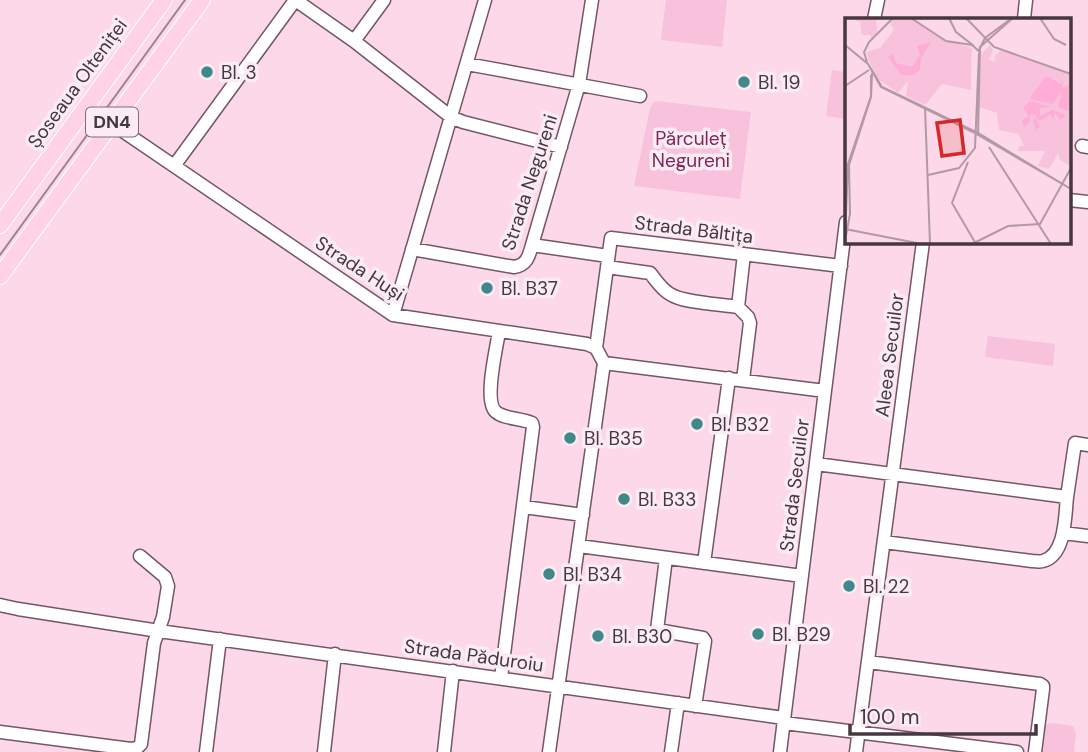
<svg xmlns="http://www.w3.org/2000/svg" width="1088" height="752" viewBox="0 0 1088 752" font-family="'DM Sans',sans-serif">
  <rect width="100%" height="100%" fill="#fcd8e9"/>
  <path fill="#f8c2dc" d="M666,0H727L722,47L661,40Z
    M832,70L846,72V119L826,116Z
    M657,101L751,112L740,199L634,186L650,108L653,103Z
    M988,336L1055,344L1053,366L985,357Z
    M1052,723L1073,726L1076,734L1074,752H1035L1039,726Z"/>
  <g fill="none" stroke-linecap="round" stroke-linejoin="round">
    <g stroke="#745665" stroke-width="15">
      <path id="minor" d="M874,19L878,0
        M1024,19L1026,0
        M354,41L384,0
        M467,64L640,96
        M111,123L393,315L587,344L596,348L604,363L825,391
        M1082,146L1088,147
        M174,166L293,3L297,1L354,41L451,117L463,122L561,147
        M1069,200L1088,202
        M532,245L608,256
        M412,249L514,267C527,265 529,256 532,245L579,84L592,0
        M607,267L650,273C656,280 661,289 670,294C683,303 720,304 738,307
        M393,315L485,0
        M499,331C497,347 483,401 496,412C504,419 521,418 532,423L533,427L501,678
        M596,348L611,238L841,266
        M743,380L750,323L748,317L738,307L744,254
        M816,464L1067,497L1075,443L1088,445
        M524,507L583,515
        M1063,533L1088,536
        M884,542L1032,561C1036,561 1040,562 1043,561C1066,555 1065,515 1067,497
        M579,546L802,576
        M666,558L657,630L703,638L705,641L695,706
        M704,563L729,378
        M0,605L18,609L159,631L784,718
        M868,662L1040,684L1043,686V689L1035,752
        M784,723L1017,752
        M0,732L131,749L137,748L141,744L154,643L163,617L168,586L165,577L140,556
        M206,752L220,639
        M324,752L335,654
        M444,752L453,671
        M549,752L604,363
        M671,752L678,703
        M780,752L846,222
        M856,752L923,242"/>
    </g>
    <g stroke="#fff" stroke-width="18">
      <path id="major" d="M0,225L164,0
        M0,276L202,0"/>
    </g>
    <use href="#minor" stroke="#fff" stroke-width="12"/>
    <use href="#major" stroke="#ffd2e8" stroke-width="16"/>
    <path stroke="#9d8490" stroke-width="2" d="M0,255L185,0"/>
  </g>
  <g fill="#40888a" stroke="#fbecf3" stroke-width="2.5">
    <circle cx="207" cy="72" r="7"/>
    <circle cx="744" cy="82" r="7"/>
    <circle cx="487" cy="288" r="7"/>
    <circle cx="697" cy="424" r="7"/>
    <circle cx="570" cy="438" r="7"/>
    <circle cx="624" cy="499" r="7"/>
    <circle cx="549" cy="574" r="7"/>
    <circle cx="849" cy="586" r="7"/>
    <circle cx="758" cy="634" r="7"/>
    <circle cx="598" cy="636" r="7"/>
  </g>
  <g text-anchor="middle" stroke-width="7" stroke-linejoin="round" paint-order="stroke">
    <rect fill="#fbecf3" stroke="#7c6e75" stroke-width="2" x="86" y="107.5" width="52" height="29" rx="5"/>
    <g font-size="18" font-weight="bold" fill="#46383f">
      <text x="112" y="128">DN4</text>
    </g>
    <g font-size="19" fill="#46383f" stroke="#fbecf3" text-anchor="start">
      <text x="221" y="79">Bl. 3</text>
      <text x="758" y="89">Bl. 19</text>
      <text x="501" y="295">Bl. B37</text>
      <text x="711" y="431">Bl. B32</text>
      <text x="584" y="445">Bl. B35</text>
      <text x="638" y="506">Bl. B33</text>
      <text x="563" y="581">Bl. B34</text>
      <text x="863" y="593">Bl. 22</text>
      <text x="772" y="641">Bl. B29</text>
      <text x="612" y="643">Bl. B30</text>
    </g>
    <g font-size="19" fill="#46383f" stroke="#fbecf3">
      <text transform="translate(77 83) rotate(-54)" y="7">Șoseaua Olteniței</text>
      <text transform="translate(529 182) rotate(-72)" y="7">Strada Negureni</text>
      <text transform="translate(694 229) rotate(7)" y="7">Strada Băltița</text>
      <text transform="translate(360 268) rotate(33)" y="7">Strada Huși</text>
      <text transform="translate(889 355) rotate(-83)" y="7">Aleea Secuilor</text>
      <text transform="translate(794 485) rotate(-83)" y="7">Strada Secuilor</text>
      <text transform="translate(474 655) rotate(8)" y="7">Strada Păduroiu</text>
    </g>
    <g font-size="19" fill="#80245b" stroke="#fbecf3">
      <text x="691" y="145">Părculeț<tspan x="691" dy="22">Negureni</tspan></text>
    </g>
  </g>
  <g transform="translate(845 18)">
    <rect width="226" height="226" fill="#fcd8e9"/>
    <path d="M6,0H31L32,14L26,21V17H17L15,4ZM50,0H65L96,21L127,30L126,50L130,51H126V72L97,66L80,87L61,78L63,63L53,75L30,59L21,34L35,30L49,12L45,5ZM145,27L148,32L144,42L151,44L149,39L156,32L226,57V148L215,142L213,135L204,151L193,148L200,133H173L174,128H179L173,116L154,112L152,95L134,89L136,37Z" fill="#f8c2dc"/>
    <path d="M86,24L76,40L75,52L68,57H56L43,39L48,36L51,45L67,49L75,37L72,28ZM201,58L216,66L218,62L217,70L224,67V93L213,89L217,73L208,86L184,81ZM185,83L206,89L195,90V98L207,92L221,97L216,102L210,95L208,103L206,96L195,103L190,100L195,108L191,112L188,103L192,97L186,96L184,105L179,109L177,102L184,98L178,90Z" fill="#ffacd6"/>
    <path fill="none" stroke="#b398a5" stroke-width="2" d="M66,0L101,23L127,27L136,35M104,0L111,14L129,28M121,0L149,29L226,56M195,0L209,21L221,27M0,27L23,46L37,69L133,115L226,171M0,27L23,46L36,69L128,114L226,171M133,34L140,20L167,0M22,44L19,34L24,24L48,0M0,68L24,52M80,89L85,226M133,117L135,29L168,0M144,129L206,226M123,144L107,185L131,226M83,157L114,150L130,130L134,35M0,211L77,226M0,221L3,146L26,78V57M0,223L5,196L4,147L26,79L27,55M127,226L163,208L195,206L226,150"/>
    <path fill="#d62828" fill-opacity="0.15" stroke="#d62828" stroke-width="3.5" d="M115,102L119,135L97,138L92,105Z"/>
    <rect width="226" height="226" fill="none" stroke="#46383f" stroke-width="3.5"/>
  </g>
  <path d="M850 724v10h186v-10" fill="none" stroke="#46383f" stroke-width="3.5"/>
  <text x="860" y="724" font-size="21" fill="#46383f" stroke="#fbecf3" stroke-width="5" paint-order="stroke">100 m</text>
</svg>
